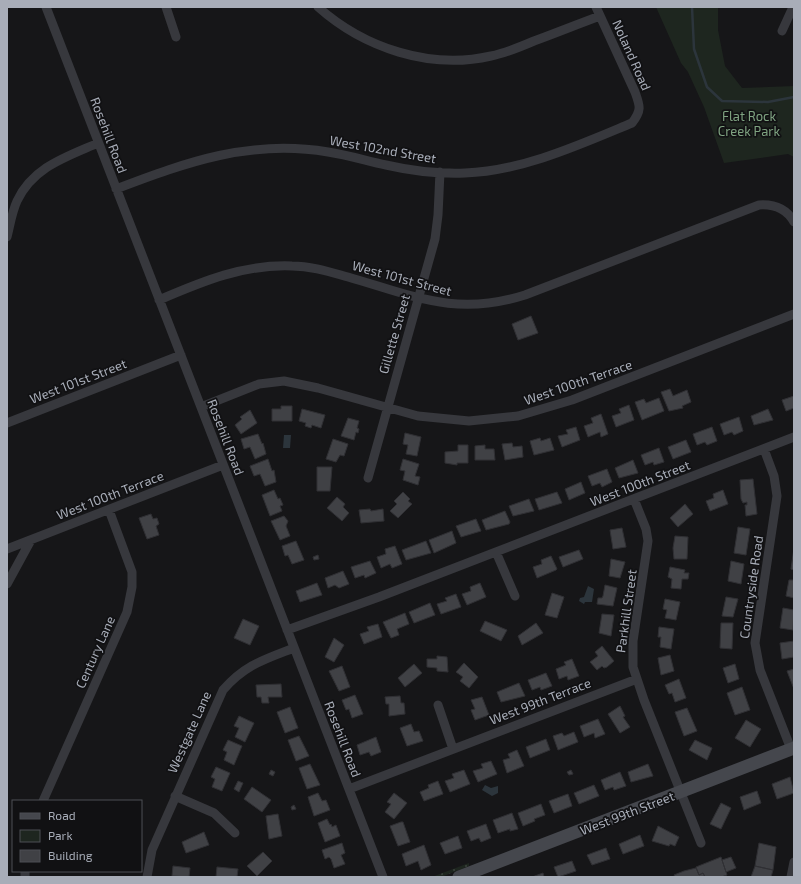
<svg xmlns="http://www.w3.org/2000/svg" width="801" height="884" viewBox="0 0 801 884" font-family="'Exo 2',sans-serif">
  <defs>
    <pattern id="grass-dots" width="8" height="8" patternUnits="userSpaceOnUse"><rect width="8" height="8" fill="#1e261f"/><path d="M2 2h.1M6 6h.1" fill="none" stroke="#3c433d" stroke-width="1.8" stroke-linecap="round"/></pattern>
  </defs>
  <rect width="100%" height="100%" fill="#161618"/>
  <path fill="url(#grass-dots)" d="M469,863V866L441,877H432Z"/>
  <path fill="#1e261f" d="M656,7H718V30L725,66L742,88L794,86V157L788,154L724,163L704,107L688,72L681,63Z"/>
  <path fill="#2c353c" d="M284,435H291L290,448H283Z
    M588,586L594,589L592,602H585L584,604L579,601L580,598L584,597Z
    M485,785L491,788L498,786V793L492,796L482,790Z"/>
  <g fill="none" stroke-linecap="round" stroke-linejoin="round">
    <path stroke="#2c353c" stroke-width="2.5" d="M692,7L694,49L707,87L722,101L768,102L794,97"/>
  </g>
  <path fill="#404145" stroke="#303034" d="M531,316L538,333L518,340L512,324Z
    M670,389L673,396L687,390L691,402L682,406L683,408L669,411L661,392Z
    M794,396V408L786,411L782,400Z
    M659,398L664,411L642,420L635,402L644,399L646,403Z
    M629,405L634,420L616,427L612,416L621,413L619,409Z
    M281,406H292V421H272V409H281Z
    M302,409L325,415L321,428L312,425L311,428L305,426L306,423L299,421Z
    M768,409L773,420L754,425L751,416Z
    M250,410L257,423L241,434L235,425L242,419L240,417Z
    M601,414L608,434L601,437L600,432L588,437L584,426L593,423L591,418Z
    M739,417L743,431L734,435L732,432L724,435L720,424Z
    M348,418L359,421L357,428L359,429L358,433L356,432L354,440L341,436Z
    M576,427L580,440L562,447L558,436L568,434L566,430Z
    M712,427L717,441L707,445L705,442L697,445L693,434Z
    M405,433L421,437L417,456L406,454L408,445L403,444Z
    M258,434L262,444L263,443L266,454L255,459L250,447L244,449L241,439Z
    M540,438L541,441L550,438L554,450L534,455L530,441Z
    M333,439L348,444L344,456L340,455L336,462L326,459Z
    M686,440L691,452L673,459L668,447Z
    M512,443L513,447L522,446L523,457L505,460L502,444Z
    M458,445H468V463H457V465L445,463V452L458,451Z
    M485,445V449H494L495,460H475V446Z
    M659,448L664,462L654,465L653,462L645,465L641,455Z
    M268,459L272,471L274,470L276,482L265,486L260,474L254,476L250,466Z
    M403,459L419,464L415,476L420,477L418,485L403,480L405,471L400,470Z
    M633,460L638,473L619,478L615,468Z
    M317,467H332L330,491H317Z
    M607,469L612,482L602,487L600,483L592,486L588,476Z
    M753,479L757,514L746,516L745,505H747V502L743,503L741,499L740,480Z
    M581,482L585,493L569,500L565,489Z
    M274,490L278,499L280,498L283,505L280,506L282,511L270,516L262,495Z
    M723,490L728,504L710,511L706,501L714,498L713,494Z
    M403,492L410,499L408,501L412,504L398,518L390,511L397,504L394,501Z
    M557,492L562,503L539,510L535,499Z
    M337,497L345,504L343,507L349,513L342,521L327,508Z
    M529,499L534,511L513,516L509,506Z
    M685,504L693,514L678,527L670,518Z
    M370,509L371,511L383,509L384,521L361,523L359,510Z
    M505,511L510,522L509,524L486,530L482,520Z
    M151,514L153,519L157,518L159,524L156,526L159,535L147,539L139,518Z
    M284,516L288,521L286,526L290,536L280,540L271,521Z
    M476,519L481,531L461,537L456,526Z
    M738,527L750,529L746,555L734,553Z
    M622,528L626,547L613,549L610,530Z
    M452,531L456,543L434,553L429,540Z
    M675,536L688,537L687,559H674L673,548Z
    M296,541L304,560L292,564L288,555L285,556L282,546Z
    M426,541L431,553L406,560L402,550Z
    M395,546L402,564L392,568L390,564L381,568L377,557L386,554L385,549Z
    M794,548V570L791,569Z
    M579,550L583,559L563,567L559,557Z
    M318,555L319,559L314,560L313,557Z
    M551,556L557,569L556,570L537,578L533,567L542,564L541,560Z
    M611,559L625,562L620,578L609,576Z
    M370,561L376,573L365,578L364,575L355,578L351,567Z
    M731,561L744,564L741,584L728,581Z
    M670,567L685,570L684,573H689L688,579H682L681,589L671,588L672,579L668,577Z
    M343,571L349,584L339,588L335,585L328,588L325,578Z
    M789,580H794V598L786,596Z
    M317,583L322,595L300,602L296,591Z
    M480,583L486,597L467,605L462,594L471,591L470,587Z
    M605,585L617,588L613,606L597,604L598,598H602L603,596Z
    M552,593L564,597L557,618L545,615Z
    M456,594L461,607L441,614L437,604L447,601L445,598Z
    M726,597L738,599L733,617L722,616Z
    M665,599L680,602L676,620L665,618L667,610L663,609Z
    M430,603L435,615L414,623L409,612Z
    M783,608L794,610L793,630L780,628Z
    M405,613L409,624L397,629L399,635L391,638L383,622Z
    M602,614L614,615L611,636L599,633Z
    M243,619L259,626L250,645L234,638Z
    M485,621L507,630L501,641L480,631Z
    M536,623L543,633L522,645L518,636Z
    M721,623H733L732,649L720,648Z
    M378,624L382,637L364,644L360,634L369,631L367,627Z
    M659,627L674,629L671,649L660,647L661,637H658Z
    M334,638L344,645L334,662L325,657Z
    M794,641V657L782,659L780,643Z
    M602,646L614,661L607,667L604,668L602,666L597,670L590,662L598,656L595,652Z
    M670,655L674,671L661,675L658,658Z
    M437,656L447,657L448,672L437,671V668L427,667V659H437Z
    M572,659L579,676L568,680L567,676L559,679L556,669L566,665L564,662Z
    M464,663L478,677L469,688L460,681L463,677L456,672Z
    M414,664L422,673L405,687L398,678Z
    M735,664L739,679L728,683L723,668Z
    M342,666L350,687L339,691L329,671Z
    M794,669V689L787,671Z
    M546,673L552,686L541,690L540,687L532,690L528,680Z
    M679,679L686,698L675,702L672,693L669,694L665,685Z
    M519,683L525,696L501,702L497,692Z
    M281,684L282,697H268L269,703H262L261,697H257L256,685Z
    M742,687L750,710L735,715L727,693Z
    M355,695L363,714L352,718L349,709L346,710L342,700Z
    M400,696L401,703H404L405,714L389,716V704H386L385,697Z
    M482,697L489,715L475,720L471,710L475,709L471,700Z
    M620,706L625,716L623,717L630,727L620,733L608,714Z
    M290,707L298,728L285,733L277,712Z
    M687,708L697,731L684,736L675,712Z
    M239,716L254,723L245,742L235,737L239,728L234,726Z
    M598,719L605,734L595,738L594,733L584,737L580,726Z
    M746,720L761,729L750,747L735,738Z
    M411,724L414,732L419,731L423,741L407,746L400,728Z
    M574,732L578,742L558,750L553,736L562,733L564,736Z
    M299,736L309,756L296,761L288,740Z
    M376,737L381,752L371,756L369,752L360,755L357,745Z
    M546,739L550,750L530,758L526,747Z
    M228,740L242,746L234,765L224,760L227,752L223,750Z
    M695,740L712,748L707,760L689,750Z
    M517,750L524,766L507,773L503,760L510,758L508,754Z
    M491,761L497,774L478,782L473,771L483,768L481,764Z
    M310,764L320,785L307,789L299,768Z
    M648,764L653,776L631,782L628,772Z
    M216,767L230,773L222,791L212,787L215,779L211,777Z
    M271,770L275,772L273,776L269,774Z
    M464,770L470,784L450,792L445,781L454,778L452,774Z
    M571,770L573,774L569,775L567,772Z
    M620,772L626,786L614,790L613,787L605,790L601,780Z
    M790,777L794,793L777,799L772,784Z
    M238,781L243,783L239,792L234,789Z
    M438,781L443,794L424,801L420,792L429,788L428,785Z
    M594,785L599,796L579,804L574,793Z
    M252,787L271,800L262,812L244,799Z
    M757,791L761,803L744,810L740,797Z
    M318,793L322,801L326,800L330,810L314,816L308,797Z
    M394,793L407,803L394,819L385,812L391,804L387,802Z
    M568,794L572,806L554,813L549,801Z
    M721,803L731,808L721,829L710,824Z
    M541,804L545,815L534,819L535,821L523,826L518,813Z
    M294,805L296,809L292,810L291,807Z
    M512,813L518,829L510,831V829L498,833L493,820Z
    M278,814L282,836L269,839L266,816Z
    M327,819L330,825L331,824L332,827L336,825L340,836L325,842L318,823Z
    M401,822H403L410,842L398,846L390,826Z
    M486,824L491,838L481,842L479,838L471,841L467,831Z
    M658,826L679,837L675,846L670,844L669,846L652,841Z
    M204,832L209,845L186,853L182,842Z
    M640,835L644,846L623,854L619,844Z
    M458,836L462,848L445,854L440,843Z
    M342,843L345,853L341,855L345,864L334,868L331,859L329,857L325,859L322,850Z
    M759,843L776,847L773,870L755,866Z
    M424,845L431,865L421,870L418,861L406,866L402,854Z
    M606,848L610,859L592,865L587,855Z
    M263,852L272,861L257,876L247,866Z
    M721,857L727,875L721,877H705L703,873L699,875L696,867Z
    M731,857L736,868L726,872L722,860Z
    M572,861L576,871L558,877L554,867Z
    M173,866L190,868L189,877L172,876Z
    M755,866L773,870L771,877H751Z
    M217,867L238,869L237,877H216Z
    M696,868L699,875L703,873L705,877H675L674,875L684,871Z
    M543,873L544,877H532Z"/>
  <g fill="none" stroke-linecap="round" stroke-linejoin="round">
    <path stroke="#37383d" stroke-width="9" d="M46,7L383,877
      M166,7L176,37
      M318,7C364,48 430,70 491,56C506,53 520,47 534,41C556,33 578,24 600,16
      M782,31L793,7
      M116,189C187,162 250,139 328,152C348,155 367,161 386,165C412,171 438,174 465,173C522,171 579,145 632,123C642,110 640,106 635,92L596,7
      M7,237C10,225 12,212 17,201C33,167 66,157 98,143
      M159,300C203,281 244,264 292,266C312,266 330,272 348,277C414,296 456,317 525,295L759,205C774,204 786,208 794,222
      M201,407L259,384L284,381L318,388L418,416L469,421L518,416L572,400L794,314
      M7,423L181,355
      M764,449L774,476L777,496L755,643L760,670L791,749
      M368,478L435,239L438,215L440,172
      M634,499L646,529L648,541L633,641V667L644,700L701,843
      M7,549L223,465
      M496,552L515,596
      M7,584L31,540
      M287,630L379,597L794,437
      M438,705L453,749
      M349,789L637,679
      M175,796L214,813L235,833
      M43,801L127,612L132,587V572L109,510
      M25,877V871
      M147,877L152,850L223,690C245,665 263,660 294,648
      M791,877L794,862"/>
    <path stroke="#45474d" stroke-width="13" d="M459,877L794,748"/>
  </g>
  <g text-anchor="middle" stroke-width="3.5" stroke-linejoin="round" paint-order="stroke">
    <g font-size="13" fill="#a8adb8" stroke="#111113">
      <text transform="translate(632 55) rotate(66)" y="5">Noland Road</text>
      <text transform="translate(109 135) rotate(69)" y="5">Rosehill Road</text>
      <text transform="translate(383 149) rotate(10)" y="5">West 102nd Street</text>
      <text transform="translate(402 278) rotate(15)" y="5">West 101st Street</text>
      <text transform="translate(394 334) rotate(-74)" y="5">Gillette Street</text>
      <text transform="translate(78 381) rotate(-21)" y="5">West 101st Street</text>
      <text transform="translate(578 382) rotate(-19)" y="5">West 100th Terrace</text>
      <text transform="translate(226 437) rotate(69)" y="5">Rosehill Road</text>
      <text transform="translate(640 483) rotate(-21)" y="5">West 100th Street</text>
      <text transform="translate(110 495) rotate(-21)" y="5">West 100th Terrace</text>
      <text transform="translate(751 587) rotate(-82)" y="5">Countryside Road</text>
      <text transform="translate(626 611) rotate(-82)" y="5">Parkhill Street</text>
      <text transform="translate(95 652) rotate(-66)" y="5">Century Lane</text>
      <text transform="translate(540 701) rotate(-21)" y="5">West 99th Terrace</text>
      <text transform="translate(189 732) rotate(-66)" y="5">Westgate Lane</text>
      <text transform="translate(343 739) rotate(69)" y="5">Rosehill Road</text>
      <text transform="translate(627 813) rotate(-21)" y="5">West 99th Street</text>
    </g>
    <g font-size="13" fill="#7fa381" stroke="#111113">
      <text x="749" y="121">Flat Rock<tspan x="749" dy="15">Creek Park</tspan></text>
    </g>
  </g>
  <rect width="801" height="884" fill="none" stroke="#a8adb8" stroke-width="16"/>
  <rect x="12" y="800" width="130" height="72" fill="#111113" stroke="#4d4f55"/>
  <rect x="20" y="813" width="20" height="6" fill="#45474d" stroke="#4d4f55"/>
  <text x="48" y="820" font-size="12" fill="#a8adb8">Road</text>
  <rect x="20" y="830" width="20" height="12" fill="#1e261f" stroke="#4d4f55"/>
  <text x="48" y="840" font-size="12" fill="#a8adb8">Park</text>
  <rect x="20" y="850" width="20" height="12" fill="#404145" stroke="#4d4f55"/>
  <text x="48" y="860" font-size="12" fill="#a8adb8">Building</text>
</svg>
